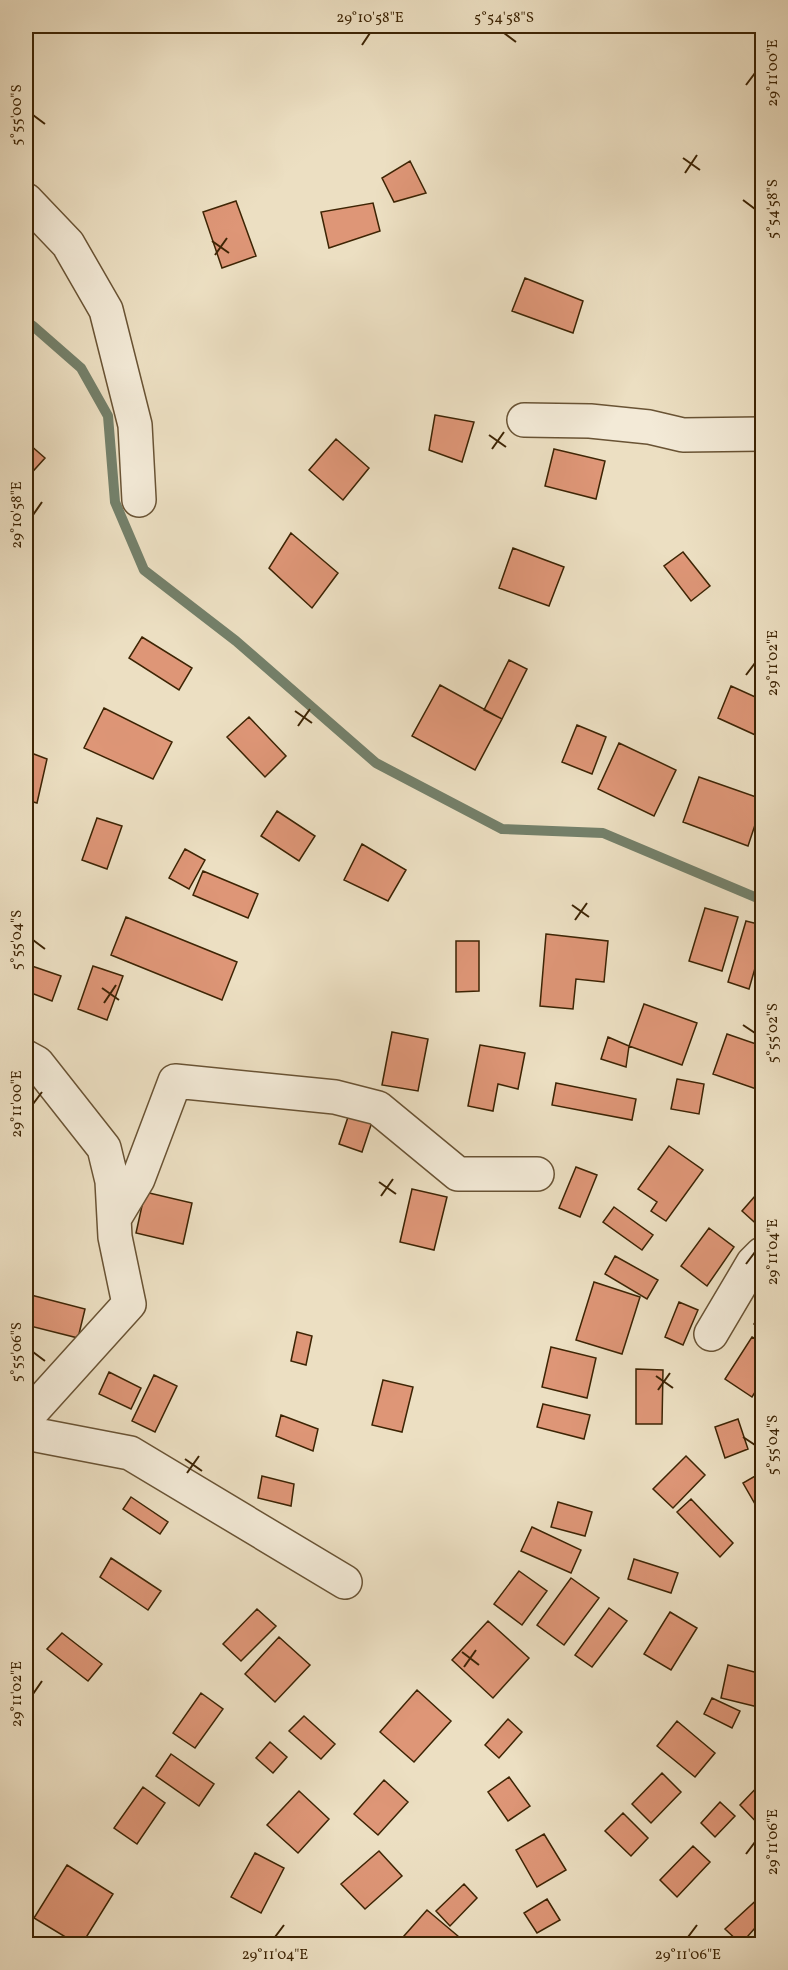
<svg xmlns="http://www.w3.org/2000/svg" width="788" height="1970" viewBox="0 0 788 1970" font-family="Vollkorn,serif">
  <rect width="100%" height="100%" fill="#ecdfc2"/>
  <filter id="stains"><feTurbulence type="fractalNoise" baseFrequency=".00333" numOctaves="4"/><feColorMatrix values="0 0 0 0 .2 0 0 0 0 .09 0 0 0 0 .02 0 0 0 .5 -.17"/></filter>
  <radialGradient id="worn" r=".72"><stop offset=".6" stop-color="#630" stop-opacity="0"/><stop offset="1" stop-color="#630" stop-opacity=".3"/></radialGradient>
  <g fill="none" stroke-linecap="round" stroke-linejoin="round">
    <path stroke="#74806a" stroke-width="10" d="M26,321L33,326L81,368L108,416L115,502L144,570L236,641L376,763L502,829L603,833L762,900"/>
  </g>
  <path fill="#de9677" stroke="#3d2404" stroke-width="1.5" d="M410,161L426,193L394,202L382,178Z
    M236,201L256,256L222,268L203,212Z
    M373,203L380,231L329,248L321,212Z
    M525,278L583,301L573,333L512,311Z
    M435,415L474,422L462,462L429,450Z
    M336,439L369,468L343,500L309,470Z
    M29,444L45,458L26,479V446Z
    M554,449L605,461L596,499L545,486Z
    M291,533L338,573L312,608L269,568Z
    M513,548L564,567L549,606L499,588Z
    M683,552L710,586L691,601L664,566Z
    M142,637L192,668L179,690L129,658Z
    M509,660L527,669L502,719L484,710Z
    M440,685L502,719L475,770L412,736Z
    M731,686L762,700V738L718,718Z
    M104,708L172,742L153,779L84,748Z
    M249,717L286,756L265,777L227,737Z
    M577,725L606,737L592,774L562,762Z
    M619,743L676,770L654,816L598,789Z
    M26,751L47,759L37,803L26,800Z
    M699,777L762,799V804L748,846L683,822Z
    M277,811L315,836L299,861L261,836Z
    M97,818L122,826L107,869L82,860Z
    M362,844L406,870L388,901L344,880Z
    M185,849L205,860L189,889L169,878Z
    M203,871L258,894L248,918L193,895Z
    M705,908L738,917L722,971L689,961Z
    M126,917L237,962L222,1000L111,955Z
    M746,921L762,925V944L749,989L728,982Z
    M546,934L608,941L604,982L576,979L573,1009L540,1006Z
    M456,941H479V991L456,992Z
    M26,964L61,976L52,1001L26,991Z
    M93,966L123,976L107,1020L78,1009Z
    M644,1004L697,1023L682,1065L629,1046Z
    M392,1032L428,1039L418,1091L382,1085Z
    M727,1034L762,1046V1091L713,1074Z
    M608,1037L629,1046L626,1067L601,1059Z
    M480,1045L525,1053L518,1089L498,1084L493,1111L468,1106Z
    M677,1079L704,1084L699,1114L671,1109Z
    M556,1083L636,1099L632,1120L552,1105Z
    M351,1108L374,1116L362,1152L339,1144Z
    M669,1146L703,1170L666,1221L651,1211L657,1202L638,1189Z
    M576,1167L597,1175L580,1217L559,1208Z
    M762,1188V1229L742,1211Z
    M412,1189L447,1197L434,1250L400,1242Z
    M145,1192L192,1203L183,1244L136,1233Z
    M614,1207L653,1235L642,1250L603,1222Z
    M709,1228L734,1247L707,1286L681,1266Z
    M615,1256L658,1280L647,1299L605,1274Z
    M594,1282L640,1297L622,1354L576,1340Z
    M31,1295L85,1309L78,1338L26,1325V1316Z
    M679,1302L698,1310L683,1345L665,1337Z
    M762,1311V1329L754,1324Z
    M297,1332L312,1336L306,1365L291,1361Z
    M752,1337L762,1343V1381L752,1397L725,1379Z
    M551,1347L596,1358L587,1398L542,1387Z
    M636,1369L663,1370L662,1424H636Z
    M109,1372L141,1388L131,1409L99,1394Z
    M154,1375L177,1386L155,1432L132,1421Z
    M383,1380L413,1387L402,1432L372,1425Z
    M543,1404L590,1415L584,1439L537,1427Z
    M281,1415L318,1429L313,1451L276,1436Z
    M738,1419L748,1449L725,1458L715,1427Z
    M686,1456L705,1475L673,1508L653,1489Z
    M762,1472V1509L759,1511L743,1483Z
    M262,1476L294,1484L291,1506L258,1498Z
    M131,1497L168,1522L160,1534L123,1509Z
    M691,1499L733,1543L720,1557L677,1512Z
    M558,1502L592,1512L585,1536L551,1527Z
    M532,1527L581,1550L571,1573L521,1551Z
    M762,1530V1543L757,1533Z
    M111,1558L161,1591L148,1610L100,1577Z
    M634,1559L678,1573L671,1593L628,1579Z
    M519,1571L547,1591L522,1625L494,1604Z
    M571,1578L599,1598L564,1645L537,1625Z
    M609,1608L627,1621L592,1667L575,1655Z
    M257,1609L276,1626L241,1661L223,1644Z
    M670,1612L697,1628L671,1670L644,1654Z
    M488,1621L529,1658L493,1698L452,1660Z
    M62,1633L102,1664L88,1681L47,1649Z
    M279,1637L310,1665L275,1702L245,1674Z
    M728,1665L762,1674V1708L721,1698Z
    M417,1690L451,1721L414,1762L380,1732Z
    M201,1693L223,1709L195,1748L173,1733Z
    M712,1698L740,1711L732,1728L704,1714Z
    M304,1716L335,1744L321,1759L289,1731Z
    M508,1719L522,1732L499,1758L485,1745Z
    M677,1721L715,1753L695,1777L657,1746Z
    M270,1742L287,1757L273,1773L256,1758Z
    M171,1754L214,1784L199,1806L156,1776Z
    M662,1773L681,1792L651,1823L632,1804Z
    M509,1777L530,1806L508,1821L488,1792Z
    M384,1780L408,1802L378,1835L354,1814Z
    M762,1782V1828L740,1805Z
    M143,1787L165,1803L137,1844L114,1828Z
    M299,1791L329,1819L298,1853L267,1825Z
    M720,1802L735,1816L715,1837L701,1823Z
    M623,1813L648,1838L631,1856L605,1831Z
    M544,1834L566,1870L537,1887L516,1850Z
    M693,1846L710,1862L677,1897L660,1880Z
    M379,1851L402,1876L365,1909L341,1884Z
    M255,1853L284,1868L261,1913L231,1897Z
    M67,1865L113,1894L82,1944H77L34,1918Z
    M464,1884L477,1898L450,1926L436,1911Z
    M762,1895V1920L741,1944L725,1929Z
    M547,1899L560,1920L537,1933L524,1913Z
    M427,1910L465,1942L463,1944H414L404,1936Z
    M716,1937L724,1944H708Z"/>
  <g fill="none" stroke-linecap="round" stroke-linejoin="round">
    <g stroke="#695334" stroke-width="36">
      <path id="minor" d="M26,200L68,244L106,310L135,425L139,500
        M524,420L590,421L649,427L683,435L762,434
        M26,1057L37,1063L104,1148L112,1181L115,1237L129,1304L26,1418
        M114,1219L138,1179L175,1081L335,1097L378,1108L458,1174H537
        M711,1334L753,1263L762,1254
        M26,1433L130,1453L345,1582"/>
    </g>
    <use href="#minor" stroke="#f3ead7" stroke-width="33"/>
  </g>
  <path fill="none" stroke="#3d2404" stroke-width="2" d="M504,33L516,42M362,45L370,33M746,85L755,73M33,115L45,124M683,158L700,170M685,173L697,155M743,200L755,209M212,241L229,253M215,255L227,238M489,435L506,447M492,449L504,432M33,515L42,502M746,675L755,663M295,711L312,723M298,726L310,709M572,905L589,917M575,920L587,903M33,940L45,949M102,988L119,1000M104,1003L116,985M743,1025L755,1033M33,1104L42,1092M379,1182L396,1194M381,1196L393,1179M746,1264L755,1252M33,1352L45,1361M656,1376L673,1388M658,1390L670,1373M743,1437L755,1445M185,1459L202,1471M187,1473L199,1456M462,1652L479,1665M464,1667L476,1650M33,1694L42,1681M746,1854L755,1842M275,1937L284,1925M688,1937L697,1925"/>
  <rect width="788" height="1970" fill="none" stroke="#ecdfc2" stroke-width="66"/>
  <rect x="33" y="33" width="722" height="1904" fill="none" stroke="#3d2404" stroke-width="2"/>
  <g font-size="15" text-anchor="middle" fill="#3d2404">
    <text x="370" y="22">29°10'58"E</text>
    <text x="504" y="22">5°54'58"S</text>
    <text transform="translate(772 73) rotate(-90)" y="5">29°11'00"E</text>
    <text transform="translate(16 115) rotate(-90)" y="5">5°55'00"S</text>
    <text transform="translate(772 209) rotate(-90)" y="5">5°54'58"S</text>
    <text transform="translate(16 515) rotate(-90)" y="5">29°10'58"E</text>
    <text transform="translate(772 663) rotate(-90)" y="5">29°11'02"E</text>
    <text transform="translate(16 940) rotate(-90)" y="5">5°55'04"S</text>
    <text transform="translate(772 1033) rotate(-90)" y="5">5°55'02"S</text>
    <text transform="translate(16 1104) rotate(-90)" y="5">29°11'00"E</text>
    <text transform="translate(772 1252) rotate(-90)" y="5">29°11'04"E</text>
    <text transform="translate(16 1352) rotate(-90)" y="5">5°55'06"S</text>
    <text transform="translate(772 1445) rotate(-90)" y="5">5°55'04"S</text>
    <text transform="translate(16 1694) rotate(-90)" y="5">29°11'02"E</text>
    <text transform="translate(772 1842) rotate(-90)" y="5">29°11'06"E</text>
    <text x="275" y="1959">29°11'04"E</text>
    <text x="688" y="1959">29°11'06"E</text>
  </g>
  <rect width="100%" height="100%" filter="url(#stains)"/>
  <rect width="100%" height="100%" fill="url(#worn)"/>
</svg>
